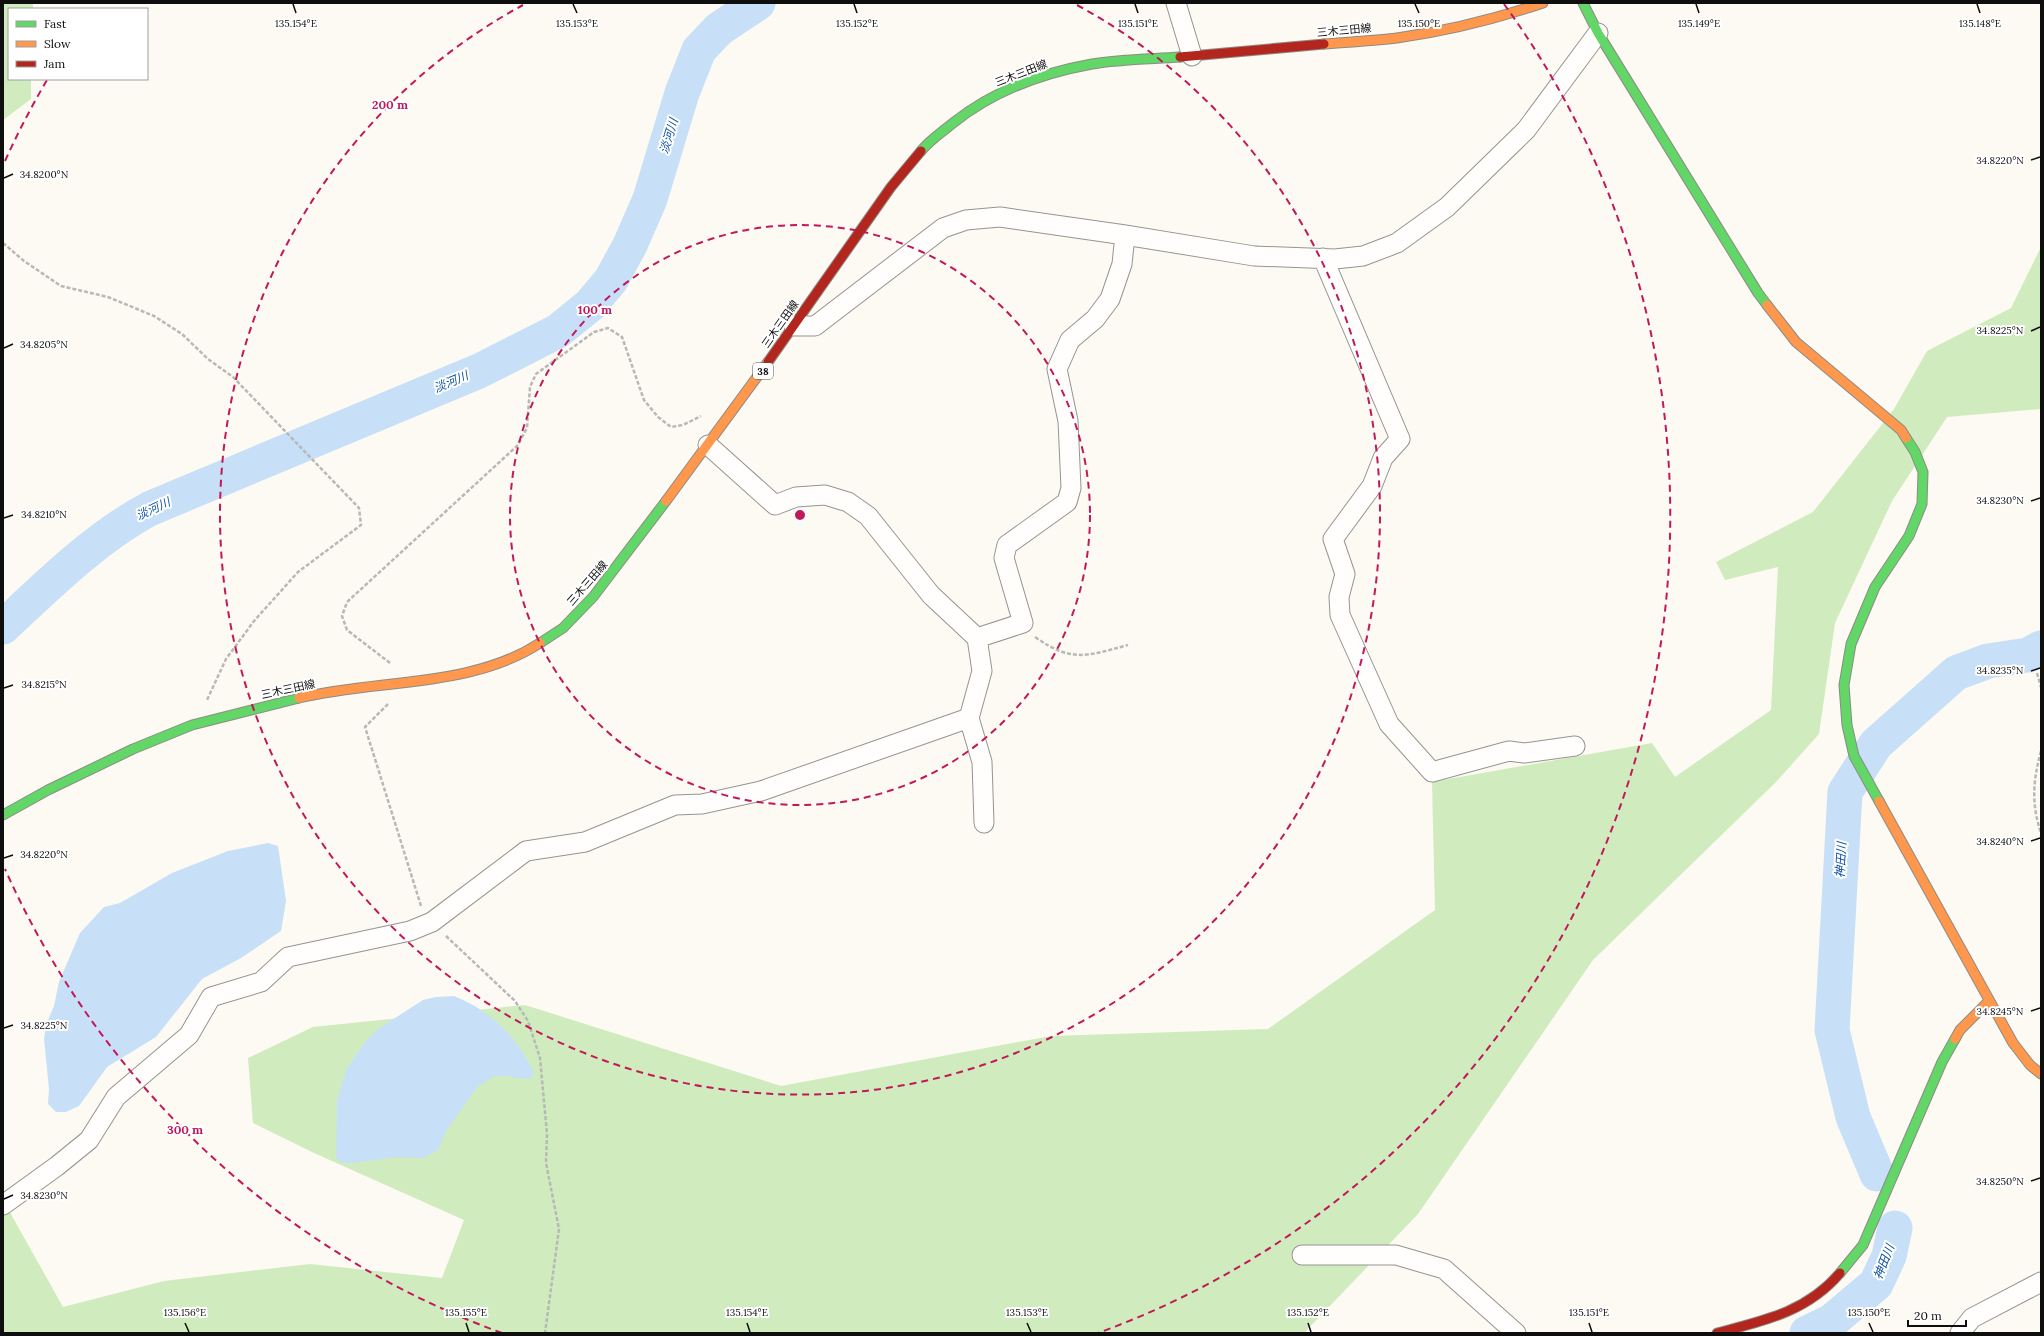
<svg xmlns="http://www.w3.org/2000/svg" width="2044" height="1336" viewBox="0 0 2044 1336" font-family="Lora,'Noto Sans JP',serif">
  <rect width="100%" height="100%" fill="#fcfaf2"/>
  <path fill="#d0ebbe" d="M3,3H33V9H9V79H31V99L3,120Z
    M2041,247V409L1947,417L1892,501L1835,623L1819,734L1776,782L1593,960L1418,1214L1304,1333H3V1200L63,1307L164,1281L310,1264L442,1278L464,1220L314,1153L253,1123L248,1058L313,1027L525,1005L781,1086L1051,1036L1268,1029L1435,910L1432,782L1652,743L1675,777L1771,710L1778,567L1725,580L1716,562L1813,512L1894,409L1927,351L2011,308Z"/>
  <path fill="#c7e0f8" d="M268,843L278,846L286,901L281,931L241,958L202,979L156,1037L107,1067L79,1106L66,1112H56L48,1104L49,1089L44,1039L46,1025L54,1006L59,982L80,933L104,907L120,903L172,873L228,851Z
    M454,996C490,1010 518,1038 534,1073L531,1078L523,1079L508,1076H495L478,1086L446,1131L438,1150L423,1158L397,1157L353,1163H342L336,1158L337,1100L347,1068L365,1042L378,1029L423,1000L436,997Z"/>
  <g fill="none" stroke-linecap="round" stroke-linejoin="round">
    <path stroke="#c7e0f8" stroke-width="35" d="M3,627C48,585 94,539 149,509L479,371L558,331L590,305L611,280L630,245L650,199L682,93L699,50L719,29L758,3
      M1877,1174L1853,1117L1832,1030L1845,792L1876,744L1956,673L1988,661L2028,655L2041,648
      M1807,1333L1832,1321L1876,1284L1889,1256L1895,1228"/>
    <g stroke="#959491" stroke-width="21">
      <path id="street" d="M1176,3L1192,56
        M1323,258L1400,439L1383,458L1372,486L1333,539L1345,574L1339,597L1340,615L1389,724L1432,772L1509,751L1524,753L1575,746
        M794,326H815L943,228L966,220L1000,217L1125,235L1254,256L1335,259L1363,256L1397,243L1447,207L1526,130L1598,33
        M708,445L775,505L796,497L825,495L848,502L868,516L931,595L977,638
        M984,823L982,762L969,718L982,671L977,638L1023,623L1004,558L1007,545L1067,502L1071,488L1068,421L1057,369L1070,340L1095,319L1110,299L1122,264L1125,235
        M3,1205L57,1166L89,1140L116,1097L189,1035L211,997L261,982L288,957L410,931L432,922L526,851L585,842L675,805L702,804L761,791L969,718
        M1302,1255H1396L1444,1269L1516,1333
        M1960,1333L1972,1318L2041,1282"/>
    </g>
    <g stroke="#8c8b87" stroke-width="11">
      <path id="fast" d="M1583,3L1598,33L1758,293L1767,305
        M921,151C930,140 942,132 953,123C993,91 1042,73 1092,64C1120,59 1151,59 1180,57
        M540,643L563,628L593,597L666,501
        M1879,801L1854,756L1847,725L1844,685L1851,644L1875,587L1909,536L1922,504L1923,472L1915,452L1906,438
        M3,815L48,790L133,749L192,725L299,698
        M1840,1273L1863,1245L1942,1062L1955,1039"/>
    </g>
    <g stroke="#8c8b87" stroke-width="11">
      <path id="slow" d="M1324,44C1348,42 1373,41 1397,38C1447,31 1495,19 1543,3
        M1767,305L1796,342L1901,430L1906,438
        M666,501L768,362
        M299,698C378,679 471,688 540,643
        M1879,801L2013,1043L2030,1065L2041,1074
        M1955,1039L1960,1030L1989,1001"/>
    </g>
    <g stroke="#8c8b87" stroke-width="11">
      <path id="jam" d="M1180,57L1324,44
        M768,362L891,187L921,151
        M1717,1333C1763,1321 1807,1312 1840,1273"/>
    </g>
    <path stroke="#b8b8b6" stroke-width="2.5" stroke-dasharray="4 2" stroke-linecap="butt" d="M3,243L24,261L61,286L108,297L154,316L182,334L208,359L233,377L359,508L361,525L298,572L254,621L226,659L207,700
      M1035,637C1072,663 1087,656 1128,645
      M390,663L347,630L342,616L347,602L517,446L527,428L530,387L536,374L594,332L608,328L622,337L644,400L658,417L671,427L683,425L701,416
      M2037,673L2041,687
      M388,704L365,727L421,906
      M2041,751C2033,781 2031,803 2041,833
      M446,936L515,1001L528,1021L540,1058L547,1134L546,1163L559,1229L545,1333"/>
    <use href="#street" stroke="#fffefd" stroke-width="19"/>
    <use href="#fast" stroke="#63d668" stroke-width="9"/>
    <use href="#slow" stroke="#ff974d" stroke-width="9"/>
    <use href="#jam" stroke="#b3261e" stroke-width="9"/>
  </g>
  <path fill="none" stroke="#0e0e0e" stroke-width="1.5" d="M293,4L296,13M573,4L577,13M854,4L857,13M1135,4L1138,13M1415,4L1419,13M1696,4L1699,13M1977,4L1980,13M2031,160L2040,157M4,178L13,174M2031,331L2040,327M4,348L13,344M2031,501L2040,498M4,518L13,515M2031,671L2040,668M4,688L13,685M2031,841L2040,838M4,858L13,855M2031,1011L2040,1008M4,1028L13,1025M2031,1181L2040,1178M4,1199L13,1195M185,1323L189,1332M466,1323L469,1332M747,1323L750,1332M1027,1323L1031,1332M1308,1323L1311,1332M1589,1323L1592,1332M1869,1323L1873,1332"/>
  <g fill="none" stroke="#c2185b" stroke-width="2" stroke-dasharray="7 5">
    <circle cx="800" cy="515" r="290"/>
    <path d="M1077 5A580 580 0 1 1 523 5"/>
    <path d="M502 1333A870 870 0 0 1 5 869M5 161A870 870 0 0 1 47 80M1504 4A870 870 0 0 1 1098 1333"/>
  </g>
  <g text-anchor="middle" stroke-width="4" stroke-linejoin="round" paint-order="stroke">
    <rect fill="#fff" stroke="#565656" stroke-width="1" x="753" y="363" width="20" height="16" rx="3"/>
    <g font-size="10" font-weight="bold" fill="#0e0e0e">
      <text x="763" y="375">38</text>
    </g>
    <g font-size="11" fill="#0e0e0e" stroke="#fff">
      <text transform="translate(1344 30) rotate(-5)" y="4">三木三田線</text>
      <text transform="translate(1021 73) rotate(-21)" y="4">三木三田線</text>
      <text transform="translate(780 324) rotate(-55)" y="4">三木三田線</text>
      <text transform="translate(587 583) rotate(-49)" y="4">三木三田線</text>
      <text transform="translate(288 689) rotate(-12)" y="4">三木三田線</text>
    </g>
    <g font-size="12" font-style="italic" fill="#0f53a8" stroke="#fff">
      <text transform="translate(669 136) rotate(-73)" y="4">淡河川</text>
      <text transform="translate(451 382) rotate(-23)" y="4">淡河川</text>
      <text transform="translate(153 509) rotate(-25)" y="4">淡河川</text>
      <text transform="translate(1841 860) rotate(-87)" y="4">神田川</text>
      <text transform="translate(1884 1262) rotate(-69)" y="4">神田川</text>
    </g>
  </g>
  <g font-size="10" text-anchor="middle" fill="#0e0e0e" stroke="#fff" stroke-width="4" stroke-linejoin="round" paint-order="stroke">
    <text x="296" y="27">135.154°E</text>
    <text x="577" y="27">135.153°E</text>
    <text x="857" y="27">135.152°E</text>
    <text x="1138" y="27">135.151°E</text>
    <text x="1419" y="27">135.150°E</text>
    <text x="1699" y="27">135.149°E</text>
    <text x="1980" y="27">135.148°E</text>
    <text x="2000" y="164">34.8220°N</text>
    <text x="44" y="178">34.8200°N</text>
    <text x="2000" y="334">34.8225°N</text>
    <text x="44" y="348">34.8205°N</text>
    <text x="2000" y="504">34.8230°N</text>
    <text x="44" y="518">34.8210°N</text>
    <text x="2000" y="674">34.8235°N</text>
    <text x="44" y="688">34.8215°N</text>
    <text x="2000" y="845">34.8240°N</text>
    <text x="44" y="858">34.8220°N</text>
    <text x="2000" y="1015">34.8245°N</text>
    <text x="44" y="1029">34.8225°N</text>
    <text x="2000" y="1185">34.8250°N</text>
    <text x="44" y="1199">34.8230°N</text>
    <text x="185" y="1316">135.156°E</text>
    <text x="466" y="1316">135.155°E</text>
    <text x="747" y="1316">135.154°E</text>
    <text x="1027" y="1316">135.153°E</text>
    <text x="1308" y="1316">135.152°E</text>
    <text x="1589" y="1316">135.151°E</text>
    <text x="1869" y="1316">135.150°E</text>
  </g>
  <circle cx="800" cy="515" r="6" fill="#c2185b" stroke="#fff" stroke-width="2"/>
  <g font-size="12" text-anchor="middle" font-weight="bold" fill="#c2185b" stroke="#fff" stroke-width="4" stroke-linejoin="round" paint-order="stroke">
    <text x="390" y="109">200 m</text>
    <text x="595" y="314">100 m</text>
    <text x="185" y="1134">300 m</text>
  </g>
  <rect width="2044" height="1336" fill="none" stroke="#0e0e0e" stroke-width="8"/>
  <rect x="8" y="8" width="140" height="72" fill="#ffffff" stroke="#9f9f9f"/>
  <rect x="16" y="21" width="20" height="6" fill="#63d668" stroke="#9f9f9f"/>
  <text x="44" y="28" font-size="12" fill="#0e0e0e">Fast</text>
  <rect x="16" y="41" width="20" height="6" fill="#ff974d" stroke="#9f9f9f"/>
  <text x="44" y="48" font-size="12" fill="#0e0e0e">Slow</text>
  <rect x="16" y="61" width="20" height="6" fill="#b3261e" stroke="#9f9f9f"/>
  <text x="44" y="68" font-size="12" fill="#0e0e0e">Jam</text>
  <path d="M1908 1320v6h58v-6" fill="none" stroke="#0e0e0e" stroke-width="2"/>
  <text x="1914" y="1320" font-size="12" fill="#0e0e0e" stroke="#ffffff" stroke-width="3" paint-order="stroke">20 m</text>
</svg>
